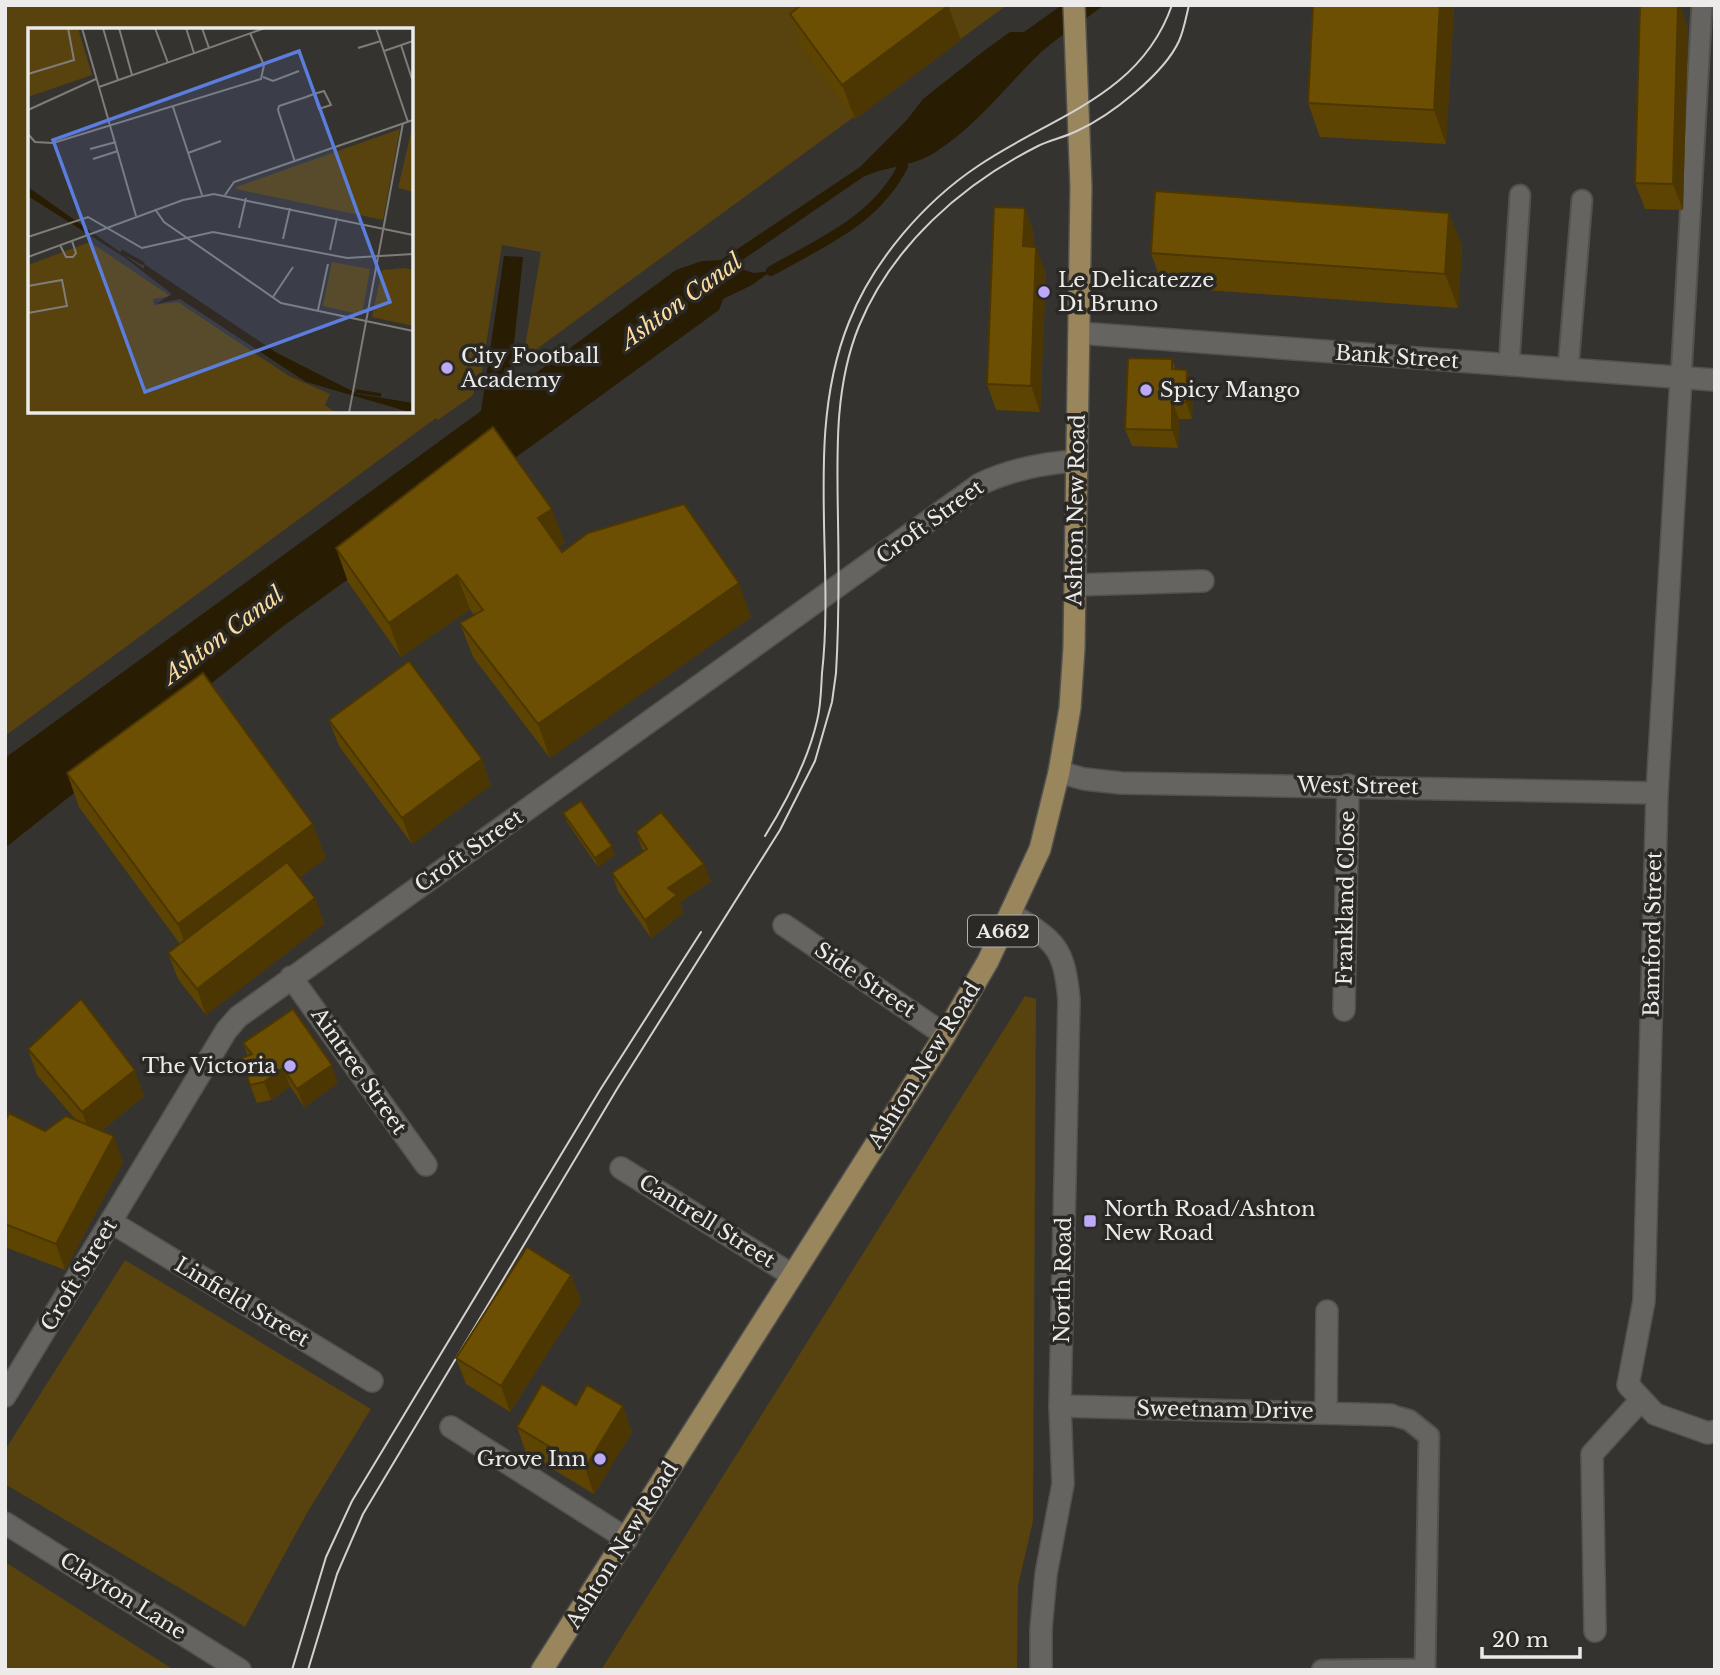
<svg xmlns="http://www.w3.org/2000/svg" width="1720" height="1675" viewBox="0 0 1720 1675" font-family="'Libre Baskerville',serif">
  <rect width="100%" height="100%" fill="#353330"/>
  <path fill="#58420e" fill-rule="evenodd" d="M5,5H1007L523,359L541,252L502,245L481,376L472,396L438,420L436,418L5,736ZM30,30H411V411H30Z
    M1025,996L1036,999L1033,1521L1018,1586L1017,1670H601Z
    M125,1260L371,1409L307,1513L245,1627L5,1484V1450Z
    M5,1562L174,1670H5Z"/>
  <path fill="#281c02" d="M1062,5H1104C1081,23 1052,40 1032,61C1000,94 973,128 934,153C912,167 886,166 863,177L741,261V269L754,273L771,271L752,285L723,299L719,310L282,627L5,848V758L481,411L504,256L523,257L510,383L519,376L528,379L676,270L702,261L721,260L860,167L906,121L923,99L985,50L1010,32H1024Z"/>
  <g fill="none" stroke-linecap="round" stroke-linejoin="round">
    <path stroke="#281c02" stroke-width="10" d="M771,271C822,242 876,220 903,166"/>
    <g stroke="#52514e" stroke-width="23">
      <path id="service" d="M1509,365L1520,195
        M1568,370L1582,200
        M1681,378L1702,5
        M1391,1415L1409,1420L1429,1436L1425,1670
        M1322,1670L1425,1669"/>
    </g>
    <g stroke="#52514e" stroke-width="24">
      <path id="minor" d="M1681,378L1657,793L1644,1301L1628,1385L1655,1414L1708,1433L1715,1431
        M1075,585L1203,581
        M1059,772L1084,779L1121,783L1657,793
        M784,925L945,1035
        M291,977L426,1165
        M1344,1010L1348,785
        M621,1168L792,1275
        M111,1222L372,1381
        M5,1396L226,1031L238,1017L980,484C1012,469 1042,463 1077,461
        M1060,1406L1391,1415
        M1326,1412L1327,1311
        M451,1427L627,1539
        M1595,1631L1592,1454L1641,1400"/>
    </g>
    <g stroke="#52514e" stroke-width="24">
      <path id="tertiary" d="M1079,333L1715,380
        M1011,914C1055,941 1064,946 1069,1000L1060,1406L1063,1484L1046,1574L1041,1629V1670
        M5,1523L240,1670"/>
    </g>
    <g stroke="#52514e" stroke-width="24">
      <path id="primary" d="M542,1670L945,1035L988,961L1040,849L1059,772L1070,708L1074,648L1081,187L1074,5"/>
    </g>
    <use href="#service" stroke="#666460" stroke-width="19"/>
    <use href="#minor" stroke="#666460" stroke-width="21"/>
    <use href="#tertiary" stroke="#666460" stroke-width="21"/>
    <use href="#primary" stroke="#99865c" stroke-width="21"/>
    <path stroke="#d3d1cf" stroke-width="2" d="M765,836C786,802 808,760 817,721C821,706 821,689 822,673C835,558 804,433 849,322C873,261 924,202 978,166C1051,116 1140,97 1172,5
      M292,1670L326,1557L352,1501L600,1090L701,932
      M308,1670L337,1574L363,1514L617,1089L780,830L815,761L832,702L836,673C839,622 839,571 838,520C837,455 834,387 859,326C892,246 961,185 1038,146C1050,140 1065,137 1077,131C1110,116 1164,74 1179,41C1184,30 1186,17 1189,5"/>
  </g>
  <path fill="#5d4403" d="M1313,5H1454L1446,144L1320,137L1308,103Z
    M790,14L961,40L855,119L802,48Z
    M1688,28L1683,210L1645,209L1635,183Z
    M1025,208L1034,234L1033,247L1046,273L1040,412L996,410L987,384Z
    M1449,213L1462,247L1458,308L1163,287L1151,253Z
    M1172,359L1176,370L1193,387L1192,419H1179L1178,448L1132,446L1125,429Z
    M565,543L558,547L562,552L751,617L550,758L473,657L460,623L474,615L470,609L401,657L348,582L336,548Z
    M329,720L491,785L412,844L339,746Z
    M67,773L326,858L299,878L315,898L324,924L206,1015L178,979L168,953L180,944L79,807Z
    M563,813L615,855L598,867L567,822Z
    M636,832L711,881L680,902L683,913L651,938L618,891L612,873L643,851Z
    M243,1043L338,1083L304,1107L290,1086L271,1100L257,1103L250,1085L248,1056Z
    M28,1049L144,1096L101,1131L123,1162L65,1270L5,1247V1122L45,1131L76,1120L37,1075Z
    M571,1275L581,1301L510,1412L466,1384L456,1358Z
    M576,1405L623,1406L632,1432L594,1494L526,1453L517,1427Z"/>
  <path fill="#4c3702" d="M1440,5H1454L1446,144L1434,110Z
    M1678,5H1680L1688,28L1683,210L1673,184Z
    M948,6L961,40L855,119L842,85Z
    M1025,208L1034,234L1032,272L1023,246Z
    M1449,213L1462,247L1458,308L1445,274Z
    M1036,247L1046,273L1040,412L1031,386Z
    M1187,370L1193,387L1192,419L1186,402Z
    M1172,401L1179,419L1178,448L1172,430Z
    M552,509L565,543L551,552L538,518Z
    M457,575L470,609L401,657L389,623Z
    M739,583L751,617L550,758L538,724Z
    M482,759L491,785L412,844L402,818Z
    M313,824L326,858L190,958L178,924Z
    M612,846L615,855L598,867L595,858Z
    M704,864L711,881L680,902L683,913L651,938L645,920L668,888Z
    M315,898L324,924L206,1015L197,989Z
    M332,1065L338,1083L304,1107L297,1089Z
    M283,1068L290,1086L271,1100L264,1082Z
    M135,1070L144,1096L92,1138L82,1112Z
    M114,1136L123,1162L65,1270L56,1244Z
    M571,1275L581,1301L510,1412L501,1386Z
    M623,1406L632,1432L594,1494L585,1468Z"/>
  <path fill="#6c4f03" stroke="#4c3702" stroke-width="2" d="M801,5H947L948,6L842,85L790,14Z
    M1313,5H1440L1434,110L1308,103Z
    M1640,5H1678L1673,184L1635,183Z
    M1155,191L1449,213L1445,274L1151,253Z
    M994,207L1025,208L1023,246L1036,247L1031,386L987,384Z
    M1128,358L1172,359V369L1187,370L1186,402L1172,401V430L1125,429Z
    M493,427L552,509L538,518L562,552L588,533L684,504L739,583L538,724L460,623L483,610L457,575L389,623L336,548Z
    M409,661L482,759L402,818L329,720Z
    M203,673L313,824L178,924L67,773Z
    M581,801L612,846L595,858L563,813Z
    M661,812L704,864L668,888L677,895L645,920L612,873L647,849L636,832Z
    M287,862L315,898L197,989L168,953Z
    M81,999L135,1070L82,1112L28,1049Z
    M293,1009L332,1065L297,1089L283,1068L264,1082L250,1085L242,1058L252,1054L243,1043Z
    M9,1113L45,1131L66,1116L114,1136L56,1244L5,1224V1122Z
    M527,1247L571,1275L501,1386L456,1358Z
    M542,1384L576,1405L587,1385L623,1406L585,1468L517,1427Z"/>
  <g fill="#bcaaf6" stroke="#2b2926" stroke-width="2.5">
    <circle cx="1044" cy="292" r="7"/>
    <circle cx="447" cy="368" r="7"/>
    <circle cx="1146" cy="390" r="7"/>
    <circle cx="290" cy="1066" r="7"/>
    <rect x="1083" y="1214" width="14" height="14" rx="3.5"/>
    <circle cx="600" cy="1459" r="7"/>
  </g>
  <g text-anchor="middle" stroke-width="7" stroke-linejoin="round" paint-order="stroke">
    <rect fill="#2b2926" stroke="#b2b1ae" stroke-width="2" x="968" y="915.5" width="70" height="31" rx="5"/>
    <g font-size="19" font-weight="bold" fill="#ecebe9">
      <text x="1003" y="938">A662</text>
    </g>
    <g font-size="21" fill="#ecebe9" stroke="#2b2926" text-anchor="start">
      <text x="1058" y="287">Le Delicatezze<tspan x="1058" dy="24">Di Bruno</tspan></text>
      <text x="461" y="363">City Football<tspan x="461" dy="24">Academy</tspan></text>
      <text x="1160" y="397">Spicy Mango</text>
      <text x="276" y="1073" text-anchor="end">The Victoria</text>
      <text x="1104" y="1216">North Road/Ashton<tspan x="1104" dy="24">New Road</tspan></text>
      <text x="586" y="1466" text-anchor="end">Grove Inn</text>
    </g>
    <g font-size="21" fill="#ecebe9" stroke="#2b2926">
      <text transform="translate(1397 357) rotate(4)" y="7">Bank Street</text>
      <text transform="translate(1076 510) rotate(-89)" y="7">Ashton New Road</text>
      <text transform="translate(930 522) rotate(-36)" y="7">Croft Street</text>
      <text transform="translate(1358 786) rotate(1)" y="7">West Street</text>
      <text transform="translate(469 851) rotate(-35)" y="7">Croft Street</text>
      <text transform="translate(1346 898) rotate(-89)" y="7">Frankland Close</text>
      <text transform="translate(1653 934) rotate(-89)" y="7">Bamford Street</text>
      <text transform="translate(865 980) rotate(34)" y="7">Side Street</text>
      <text transform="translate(924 1065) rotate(-58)" y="7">Ashton New Road</text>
      <text transform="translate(359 1071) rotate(55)" y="7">Aintree Street</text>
      <text transform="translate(707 1221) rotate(32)" y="7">Cantrell Street</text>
      <text transform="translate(79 1275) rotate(-59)" y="7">Croft Street</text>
      <text transform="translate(1063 1280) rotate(-89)" y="7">North Road</text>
      <text transform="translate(242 1302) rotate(31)" y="7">Linfield Street</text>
      <text transform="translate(1225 1410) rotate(1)" y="7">Sweetnam Drive</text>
      <text transform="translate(622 1545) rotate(-58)" y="7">Ashton New Road</text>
      <text transform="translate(123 1596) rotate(32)" y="7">Clayton Lane</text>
    </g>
    <g font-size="23" font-style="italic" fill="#fcdd9f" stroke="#2b2926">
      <text transform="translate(681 301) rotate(-36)" y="8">Ashton Canal</text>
      <text transform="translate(223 635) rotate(-37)" y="8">Ashton Canal</text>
    </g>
  </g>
  <g transform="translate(28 28)">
    <rect width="385" height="385" fill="#353330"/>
    <path d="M0,0H50L64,47L0,69ZM385,96V164L370,160ZM372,101L355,192L208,161V159ZM62,214L142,268L125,271L126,277L150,274L261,348L302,366L297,377L308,385H0V237ZM304,234L342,241L334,287L295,278ZM377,240L385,242V298L344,289L354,242Z" fill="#58420e"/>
    <path d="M0,159L116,241V236L249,325L330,366L385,375V385L278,354L152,271L128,276L144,266L96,229L0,168Z" fill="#281c02"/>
    <path fill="none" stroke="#281c02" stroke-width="3.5" d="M93,223L116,236M328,363L353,367"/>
    <path fill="none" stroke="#7e7d7a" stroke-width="2" d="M54,0L108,188M75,0L90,52M91,0L104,47M127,0L140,35M158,0L166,25M174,0L181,20M348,0L380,94M373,17L384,51M330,20L353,13M356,23L385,13M0,46L46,32L40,0M235,49L245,53L271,43M71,59L237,0M145,79L174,167M0,82L68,51M0,106L7,114L25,115L233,51L236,37L222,5M62,121L88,114M160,125L193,113M65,131L90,123M267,134L250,82L251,78L278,69L286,66L296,63L303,77L291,81L286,66M197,167L206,154L385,92M127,181L136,194L253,275L385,303M211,200L218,170M0,209L60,189L114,220L185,204L319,230L385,226M255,211L262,180M32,217L38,229H45L48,225L44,213M302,222L309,190M0,229L155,172L186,166L385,207M0,258L34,252L39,278L0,285M245,269L265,239M290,282L300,236M321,385L375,95"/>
    <path fill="#5b7ddd" fill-opacity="0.15" stroke="#5b7ddd" stroke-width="3.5" d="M271,23L362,274L117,364L25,112Z"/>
    <rect width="385" height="385" fill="none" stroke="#ecebe9" stroke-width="3.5"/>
  </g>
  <rect width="1720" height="1675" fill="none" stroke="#ecebe9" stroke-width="14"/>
  <path d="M1482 1647v10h98v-10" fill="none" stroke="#ecebe9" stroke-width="3.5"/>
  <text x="1492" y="1647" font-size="21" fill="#ecebe9" stroke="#2b2926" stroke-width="5" paint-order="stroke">20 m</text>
</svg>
